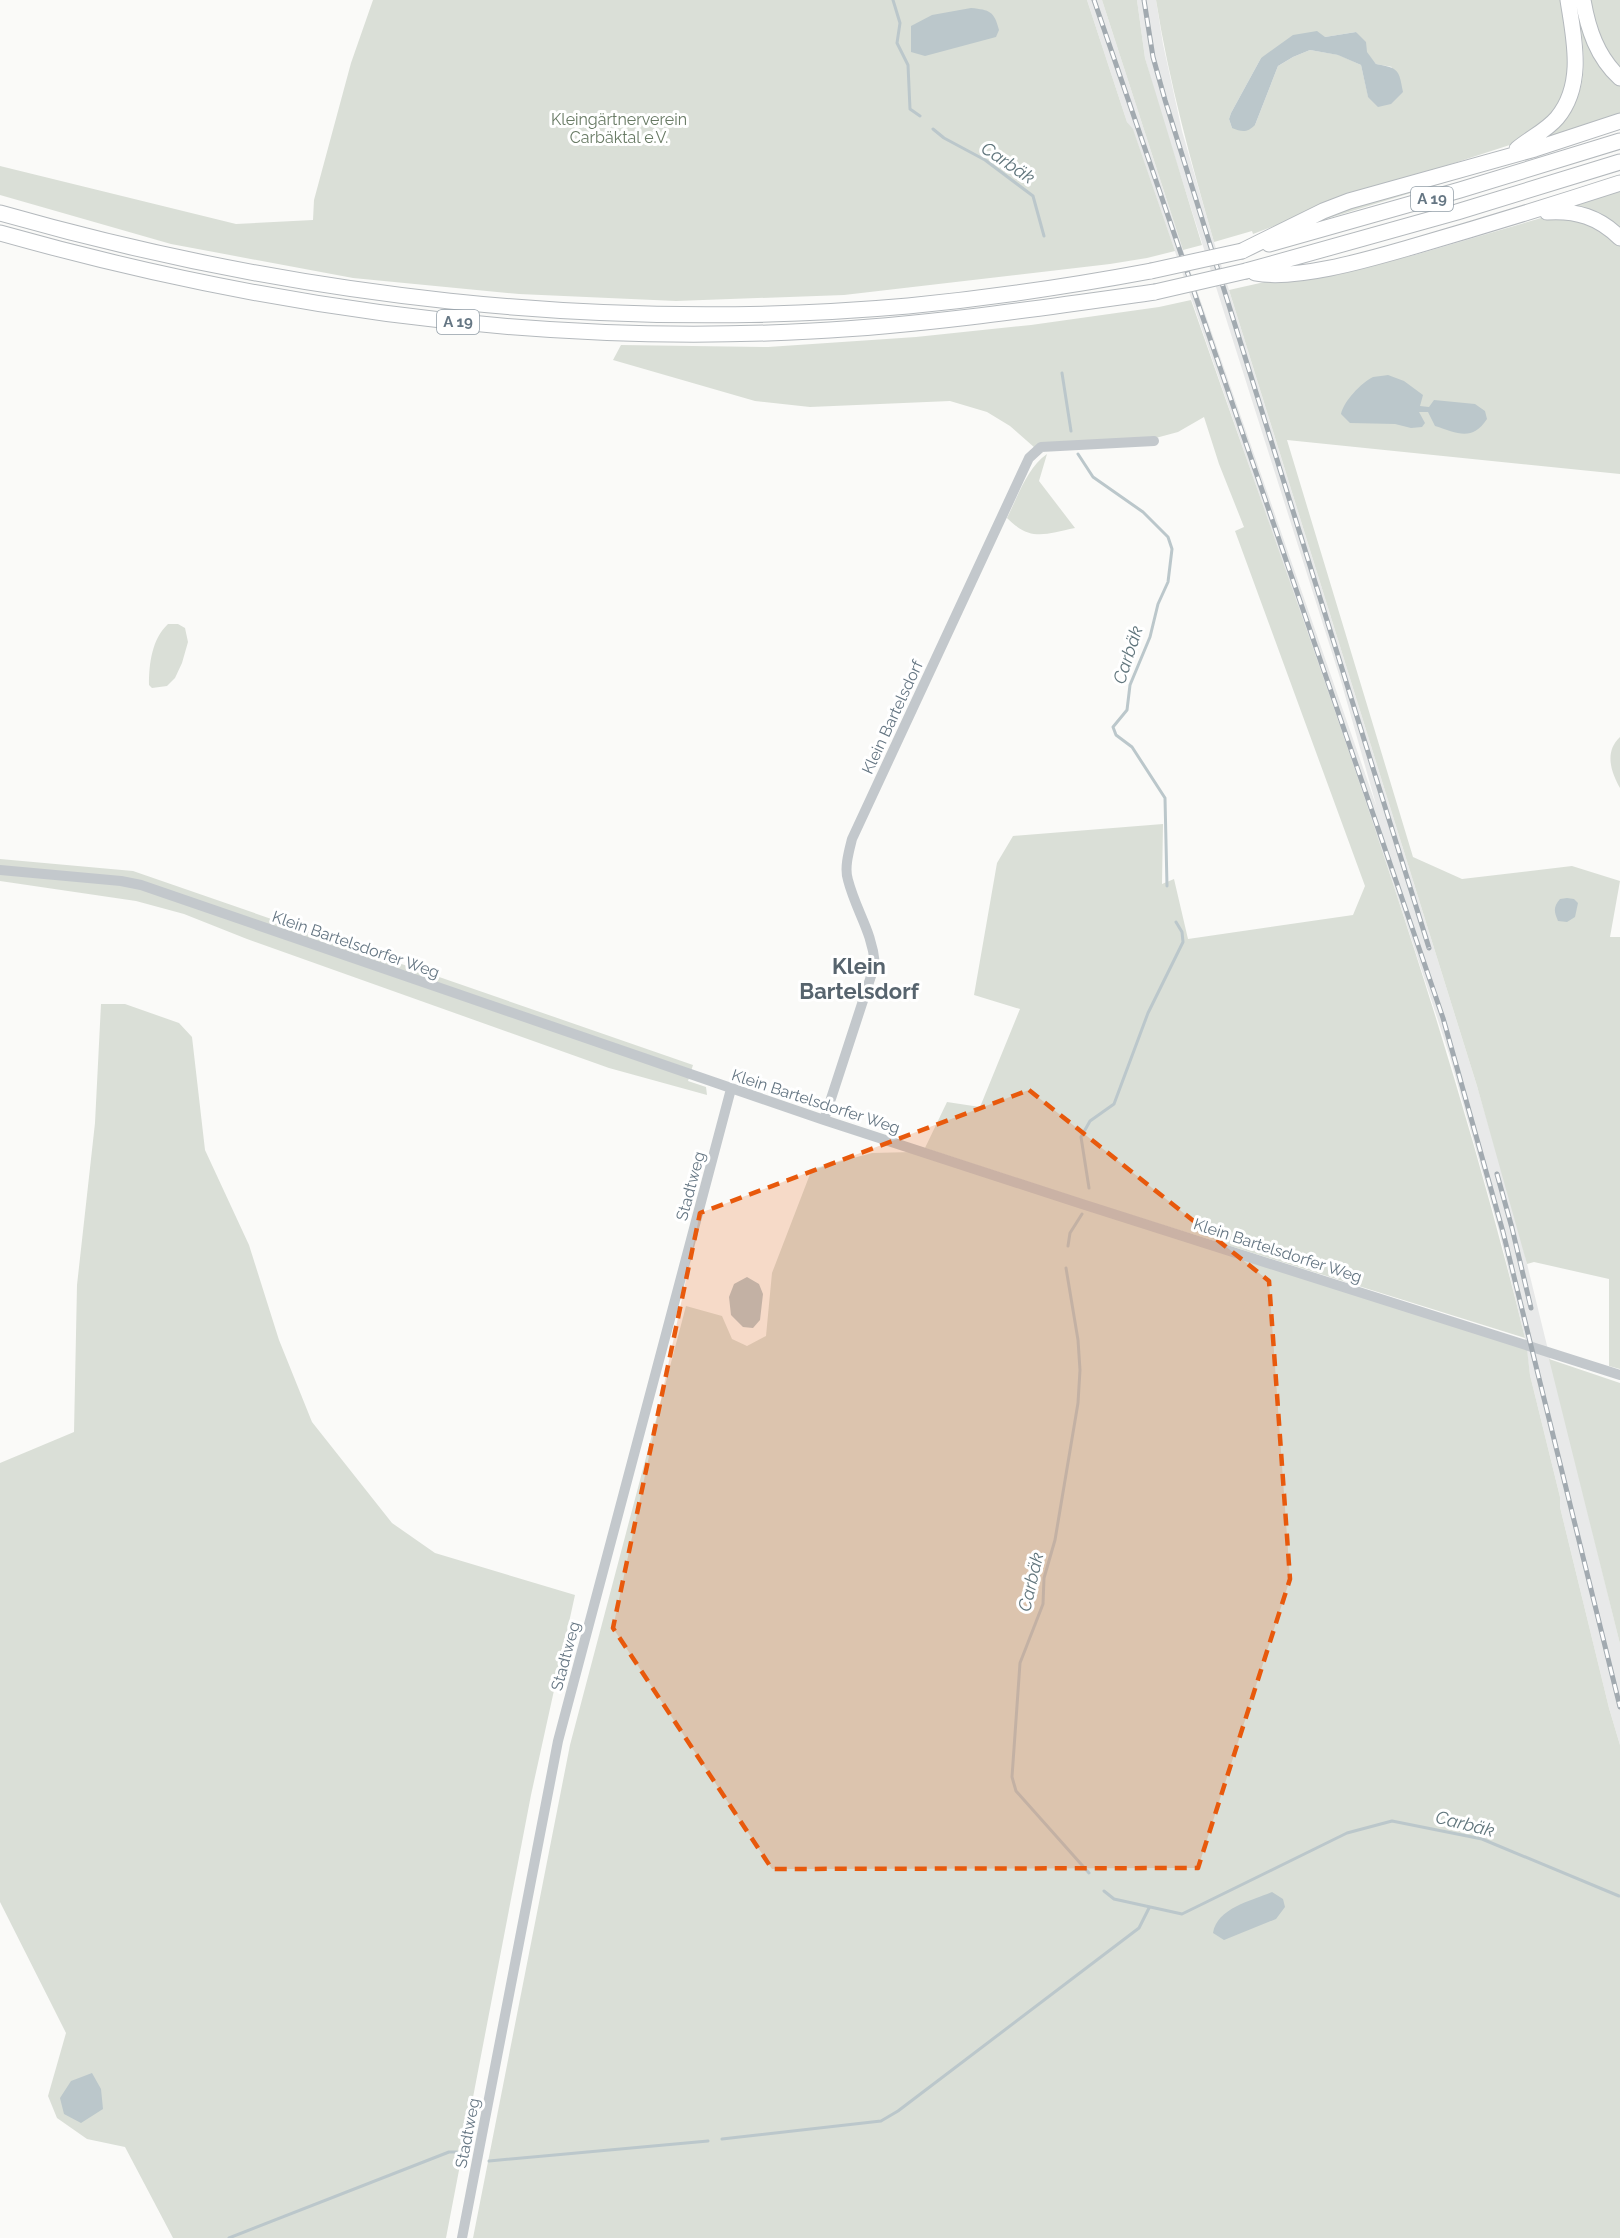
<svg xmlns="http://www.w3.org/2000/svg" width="1620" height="2238" viewBox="0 0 1620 2238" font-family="Raleway,sans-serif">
  <rect width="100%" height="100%" fill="#fafaf8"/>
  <path fill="#e8e9e9" d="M1087,0H1102L1183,250L1377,808L1341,681L1157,101L1145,58L1137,0H1156L1163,44L1182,131L1214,242L1477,1086L1517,1223L1620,1644V1745L1609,1708L1560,1507V1497L1530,1375L1525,1338L1499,1231L1449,1054L1389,871L1133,130L1127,122Z"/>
  <path fill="#dadfd7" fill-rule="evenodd" d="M373,0H1087L1127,122L1133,129L1175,251L1147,258L1110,264L844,295L676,301L519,294L353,278L171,244L0,195V166L236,224L313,220L314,200L351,63Z
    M1102,0H1137L1145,58L1202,245L1183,250Z
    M1156,0H1564L1570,80L1551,117L1522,141L1359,194L1253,234L1252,231L1214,242C1191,162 1169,82 1156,0ZM1356,32L1366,52L1376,64L1392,67L1368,96L1361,65L1339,55L1310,50L1293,57L1278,66L1255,125L1232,128L1229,119L1231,113L1261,58L1325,37Z
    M1576,0L1620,83V117L1543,141C1595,100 1586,58 1576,0Z
    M1588,0H1620V72L1603,50Z
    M1620,125V129L1329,218L1320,217Z
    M1620,185V233L1555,207Z
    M1553,216L1584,220L1620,244V474L1287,440L1413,857L1462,879L1572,866L1620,881L1610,937H1620V1369L1609,1366V1279L1534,1262L1527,1264L1477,1086L1229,290L1269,281L1415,255L1541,218Z
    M1191,300C1310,643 1439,985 1525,1338L1096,1204L925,1148L947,1102L980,1107L1020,1009L974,995L997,863L1013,836L1163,824L1162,884L1174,879L1188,939L1353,915L1365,886L1235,531L1244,527L1219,464L1204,417L1178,432L1152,439L1035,448L1010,426L987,412L950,401L810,407L755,401L613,360L621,345L768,347L916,337L1031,325L1159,307Z
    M1047,454L1039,481L1075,528C1045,534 1031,542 1007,518C1018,496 1027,468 1047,454Z
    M168,624H178L185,628L188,642L182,663L175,678L167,686L152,688L149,685C149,663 152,639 168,624Z
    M1620,737V788C1611,772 1604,752 1620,737Z
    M0,859L133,871L693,1065L688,1081L706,1087L707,1095L609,1068L247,939L184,914L136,901L0,881Z
    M101,1004H125L179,1023L192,1037L205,1150L249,1245L279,1340L312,1422L392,1523L435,1553L575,1595L531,1795L446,2238H173L125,2147L87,2139L57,2118L48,2096L66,2033L0,1902V1463L74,1432L77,1285L95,1123Z
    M913,1152L1527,1349L1530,1375L1560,1497V1507L1609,1708L1620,1745V2238H473L570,1745L686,1306L722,1316L732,1339L747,1346L766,1336L772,1273L812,1169L872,1153Z
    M1549,1359L1620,1383V1644Z"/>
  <path fill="#bbc7cb" d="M971,8C990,10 994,11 999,30L996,37L925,56L911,52V26L932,15Z
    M1317,31L1325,37L1356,32L1366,42L1367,52L1376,64C1399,68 1399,70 1403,92L1391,104L1378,107L1368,97L1361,65L1338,55L1310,50L1293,57L1278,66L1255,125C1247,133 1242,132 1232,128L1229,119L1231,113L1261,58L1293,35Z
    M1388,375L1404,381L1423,395L1420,406L1429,407L1434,400L1475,404L1485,411L1487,419C1472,442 1457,433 1435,426L1428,412H1419L1425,423L1422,427L1411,428L1395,424L1350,423L1341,414C1344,401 1361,383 1373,377C1378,376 1384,376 1388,375Z
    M1567,898L1574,899L1578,903L1575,917L1567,922L1558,921C1554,912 1553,907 1560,899Z
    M747,1277L759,1284L763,1294L760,1320L753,1328L743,1327L731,1315L729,1297L734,1284Z
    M1272,1892L1283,1899L1285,1907L1276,1919L1224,1940L1213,1933C1217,1908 1251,1901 1272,1892Z
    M92,2073L101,2089L103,2109L81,2123L64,2114L60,2098L71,2081Z"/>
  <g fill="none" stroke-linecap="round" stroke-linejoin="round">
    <path stroke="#bbc7cb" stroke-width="3" d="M893,0L900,23L897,43L908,65L910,109L920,116
      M933,129L944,138L985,160L1033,196L1044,236
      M1062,373L1071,431
      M1078,454L1093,477L1143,512L1168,537L1172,549L1168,582L1158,604L1150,637L1130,685L1127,710L1113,727L1116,735L1132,747L1165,798L1167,886
      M1089,1188L1081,1137L1090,1121L1114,1104L1148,1013L1183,942L1182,932L1176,922
      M1068,1246L1070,1233L1082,1214
      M1066,1268L1078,1340L1080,1370L1078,1403L1055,1540L1044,1578L1043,1604L1020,1663L1012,1777L1016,1791L1089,1873
      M1104,1891L1114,1899L1182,1914L1347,1833L1392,1821L1482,1839L1619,1896
      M722,2139L881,2121L898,2111L1139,1928L1149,1908
      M489,2161L708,2141
      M229,2238L449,2152H457"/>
    <g stroke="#b4b9bd" stroke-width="17">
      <path id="highway" d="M1583,0C1588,29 1597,57 1620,78
        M1517,149C1530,138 1546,131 1557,118C1585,84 1574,39 1568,0
        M1547,212C1576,210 1599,217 1620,238
        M0,213C294,297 603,333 908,306C989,298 1071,286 1151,271
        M0,233C263,307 538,346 812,331C927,325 1041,308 1155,292
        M1269,244L1460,190L1620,141
        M1242,251L1323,211L1349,201L1535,149L1620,121
        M1246,271L1457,212L1620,162
        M1255,273C1298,281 1373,258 1415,246C1484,226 1552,205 1620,183"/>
    </g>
    <path stroke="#c3c8cc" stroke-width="10" d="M0,870L121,881L141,885L824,1120L1082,1204L1620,1375
      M824,1120L875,964C872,931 856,911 848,880C844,868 849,851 852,839L1029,458L1041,447L1154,441
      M462,2238L558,1741L731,1089"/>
    <use href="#highway" stroke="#fff" stroke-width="15"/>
    <g stroke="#a2aab0" stroke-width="5">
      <path id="rail" d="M1094,0L1443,1018L1503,1232L1620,1707
        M1144,0L1153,57L1165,100L1429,948
        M1497,1174L1512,1228L1531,1308"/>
    </g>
    <use href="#rail" stroke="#fff" stroke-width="3" stroke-dasharray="9" stroke-linecap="butt"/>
    <g stroke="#b4b9bd" stroke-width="17" stroke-linecap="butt">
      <path id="highway-bridge" d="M1151,271L1242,251
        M1155,292L1246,271"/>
    </g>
    <use href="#highway-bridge" stroke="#fff" stroke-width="15"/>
  </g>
  <path fill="#e8590c" fill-opacity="0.2" stroke="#e8590c" stroke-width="4.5" stroke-dasharray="12 8" stroke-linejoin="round" d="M1029,1090L1269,1281L1290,1579L1198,1868L772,1869L613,1628L700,1213Z"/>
  <g text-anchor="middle" stroke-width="6" stroke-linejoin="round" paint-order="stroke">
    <g fill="#fff" stroke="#939fa8" stroke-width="1.5">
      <rect x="1411" y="187" width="42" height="24" rx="4.5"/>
      <rect x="437" y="310" width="42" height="24" rx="4.5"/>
    </g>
    <g font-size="15" font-weight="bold" fill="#657683">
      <text x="1432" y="204">A 19</text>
      <text x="458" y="327">A 19</text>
    </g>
    <g font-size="16" fill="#687a64" stroke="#fff">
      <text x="619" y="125">Kleingärtnerverein<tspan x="619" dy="18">Carbäktal e.V.</tspan></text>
    </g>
    <g font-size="16" fill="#657683" stroke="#fff">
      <text transform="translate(892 717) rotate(-65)" y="6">Klein Bartelsdorf</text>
      <text transform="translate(356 944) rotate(19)" y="6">Klein Bartelsdorfer Weg</text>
      <text transform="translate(816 1101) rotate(18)" y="6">Klein Bartelsdorfer Weg</text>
      <text transform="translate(690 1186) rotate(-75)" y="6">Stadtweg</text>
      <text transform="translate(1278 1250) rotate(18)" y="6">Klein Bartelsdorfer Weg</text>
      <text transform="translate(565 1656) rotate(-75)" y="6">Stadtweg</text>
      <text transform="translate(467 2133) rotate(-79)" y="6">Stadtweg</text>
    </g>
    <g font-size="18" font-style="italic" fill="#60757c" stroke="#fff">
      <text transform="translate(1008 163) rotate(34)" y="6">Carbäk</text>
      <text transform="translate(1128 655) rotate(-72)" y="6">Carbäk</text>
      <text transform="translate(1031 1582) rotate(-77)" y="6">Carbäk</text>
      <text transform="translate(1465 1824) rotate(14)" y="6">Carbäk</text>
    </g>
    <g font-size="22" font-weight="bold" fill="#57646e" stroke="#fff">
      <text x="859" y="974">Klein<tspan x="859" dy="25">Bartelsdorf</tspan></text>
    </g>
  </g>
</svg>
